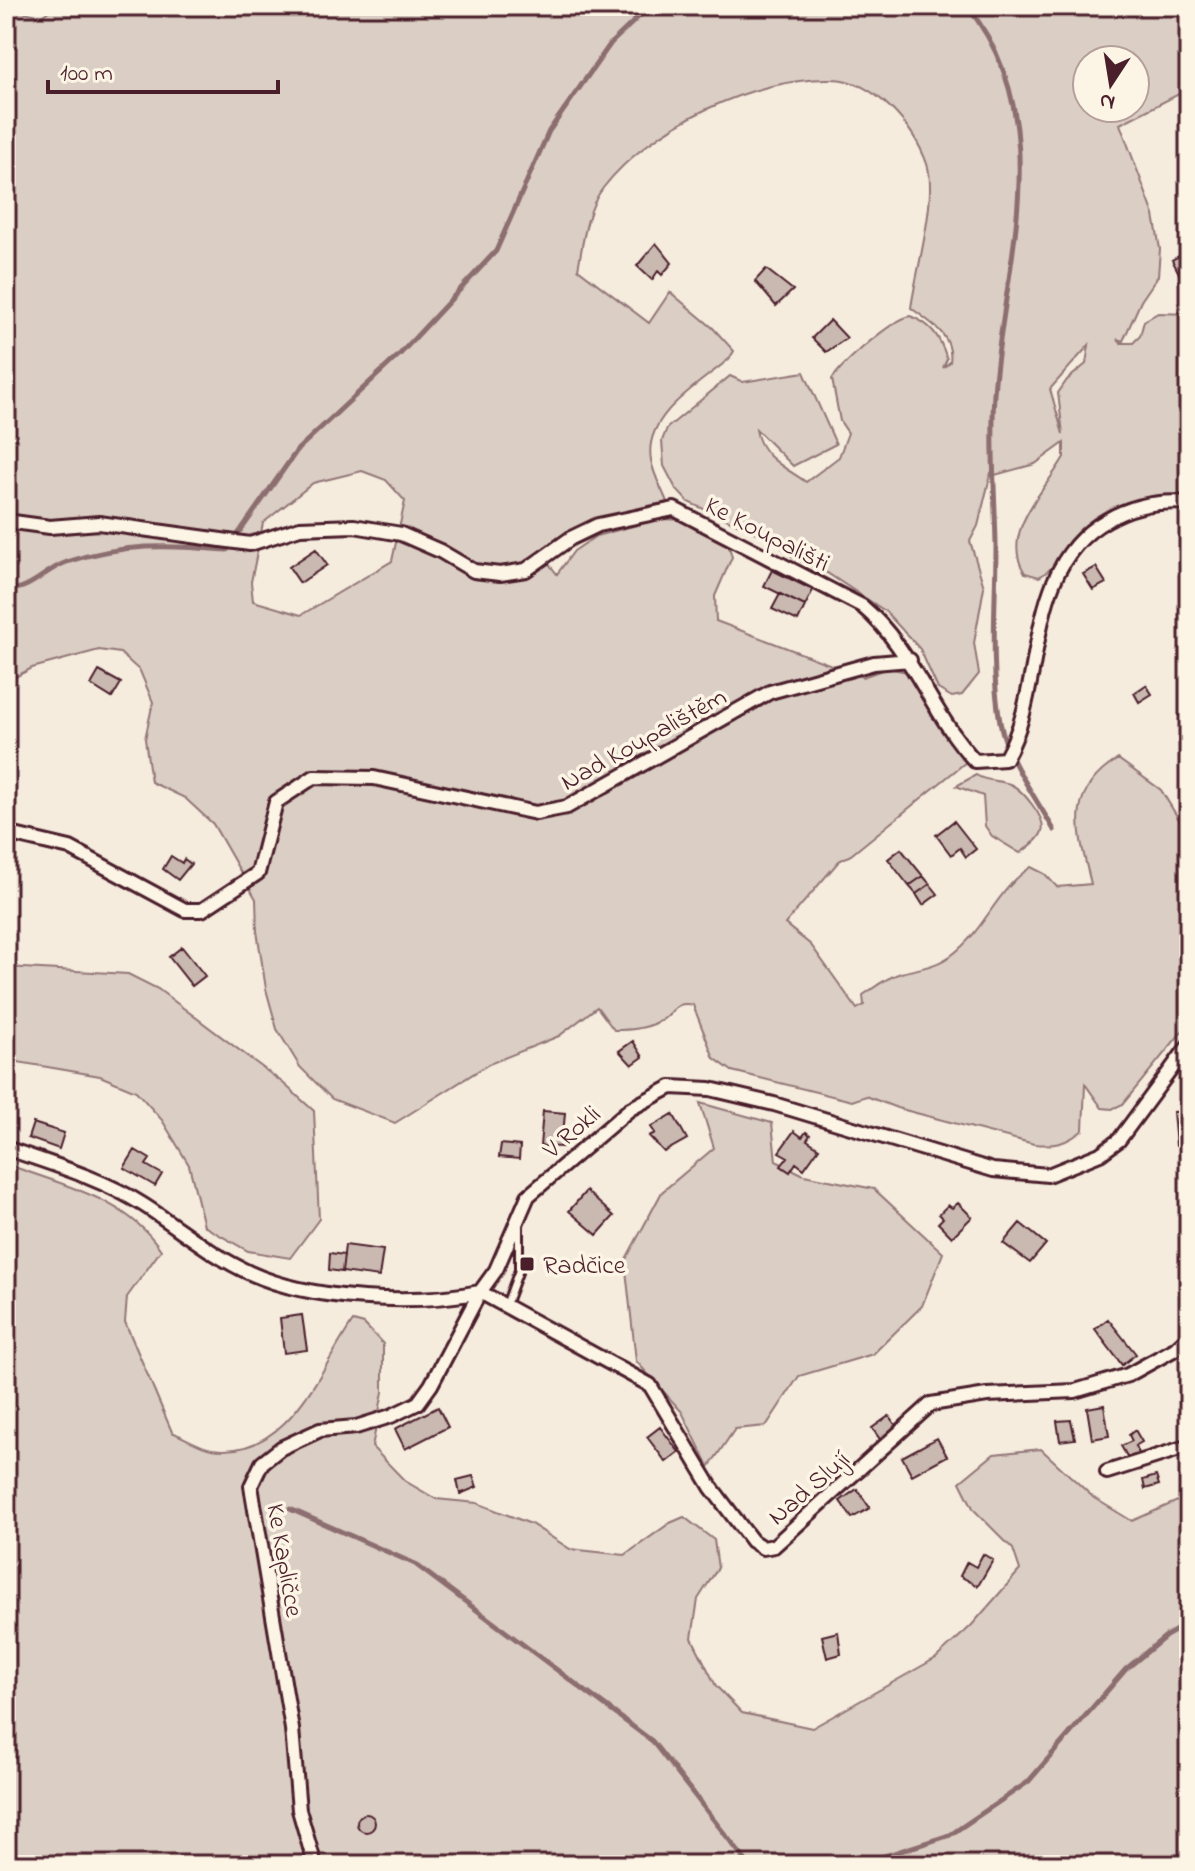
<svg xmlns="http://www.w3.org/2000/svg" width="1195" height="1871" viewBox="0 0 1195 1871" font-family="'Indie Flower',sans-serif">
  <rect width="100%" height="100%" fill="#f5ecde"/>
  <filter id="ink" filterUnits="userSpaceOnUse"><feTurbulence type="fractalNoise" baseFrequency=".0125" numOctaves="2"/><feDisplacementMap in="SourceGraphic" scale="16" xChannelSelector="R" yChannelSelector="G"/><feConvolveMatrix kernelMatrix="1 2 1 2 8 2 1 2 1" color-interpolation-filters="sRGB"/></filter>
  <g filter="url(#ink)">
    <path fill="#dbcec4" stroke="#927678" stroke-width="2" fill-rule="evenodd" d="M55,6H1189V89L1120,124L1154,215L1160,249L1158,276L1141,301L1123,341L1117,339L1121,343H1133L1140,336L1144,321L1158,313L1189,314V330L1185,332L1189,335V495C1141,495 1103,502 1070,540C1058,554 1058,567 1039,577L1025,573C999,533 1045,491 1064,457V443L1035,464L995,475L991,473L978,526L970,541L984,587L974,643L979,674L962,695L952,697L938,689L920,649L885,611L827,573L794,558L773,540L688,502L676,489L664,466L662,441L667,428L730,376L743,382L804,372L836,444L793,466L756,429C759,456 786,468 806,482L839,457L848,433L840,421L832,379C844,362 890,321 910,316C932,324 940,337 947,359L943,368L950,362C954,335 931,323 911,308C916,271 938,197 927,164C914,127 875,80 832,79C753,77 651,126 603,188C586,210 583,243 578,269L649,323L670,292L713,328L734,351L729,359C700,384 643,415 651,460C653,474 662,489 667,502C618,511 582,525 542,555L557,574L574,551L596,536L659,519L687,520L728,543L732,557L715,596L716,621L863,677L888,668L912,673L966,762L851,855L839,861L785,924L811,945L857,1009L864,1005L863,995C875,987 887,977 901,973C920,968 936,967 953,954C985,930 996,890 1031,867L1045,874L1057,887L1091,884C1078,830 1064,793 1118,759L1161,790L1189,836V1023L1123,1104L1112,1109L1102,1108L1085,1084L1083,1130C1066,1144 1055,1146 1034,1144L897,1108L866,1096L852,1101L732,1071L714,1058L693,1005C674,1000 674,1014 660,1021C645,1029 630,1030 614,1030L597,1007L559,1036L489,1064L395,1123L332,1099L300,1067L277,1029L266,989L257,931L256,899L213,824L185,798L151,782L145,739L153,702L140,671L120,653L99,650L32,668L6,682V8L42,16ZM1087,60H1135V108H1087ZM1089,345L1086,364L1067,380L1058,393L1063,434L1050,389ZM362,471L386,480L405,501L392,561L301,615L253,601L251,582L263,523L313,483Z
      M976,775C988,783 1000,779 1012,785C1023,791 1047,819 1042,831C1040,840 1027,848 1020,853L992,836L985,826L983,796L956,786Z
      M6,967L128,974L158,989L283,1083L314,1111L319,1219L290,1258L248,1251L204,1226L189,1165L162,1120L136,1091L100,1076L6,1060Z
      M700,1103L772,1123L776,1161L804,1175L874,1189L943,1253L922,1306L873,1354L799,1376L766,1426L735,1429L709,1467L682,1412L636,1361L625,1261L662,1192L714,1148Z
      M6,1164C62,1185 127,1198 161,1250L127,1297L125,1322L172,1432C184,1437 199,1447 212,1449C287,1460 319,1371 353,1321L364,1324L383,1344V1392L372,1447L405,1481L436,1499L477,1503L531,1524L570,1549L625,1555L670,1523L684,1517L714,1540L718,1568L698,1599L692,1638L716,1686L742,1713L812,1728L936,1658L971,1626L1020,1570L1013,1549L974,1510L960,1482L994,1454L1041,1449L1094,1498L1132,1521L1189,1496V1865H6Z"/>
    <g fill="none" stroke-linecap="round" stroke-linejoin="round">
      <path stroke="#8c6e70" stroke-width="5" d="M967,6C1056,117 1007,255 995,381C990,435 995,492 996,545C996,603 990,665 1000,722C1007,760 1035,796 1054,830
        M6,590C32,590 44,570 67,562C123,543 169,545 227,550L298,449L400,354L496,251L549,131L611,43L650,6
        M290,1509L415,1564L652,1741L749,1865
        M857,1865L950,1835L1028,1782L1126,1669L1166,1636L1189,1623"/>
    </g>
    <path fill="#cab9b1" stroke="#4a1f2b" stroke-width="2" d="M656,243L672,263L662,275L658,271L652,280L637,266Z
      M1181,255L1189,271L1181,277L1172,260Z
      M766,269L793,290L776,306L755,281Z
      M830,320L847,338L826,352L812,338Z
      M316,549L327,565L300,583L289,567Z
      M1096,567L1106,583L1093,590L1083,574Z
      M772,570L813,590L805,606L764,586Z
      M780,594L805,606L798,621L772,609Z
      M99,671L121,683L112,698L91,685Z
      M1146,685L1152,694L1139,702L1134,693Z
      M954,821L976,849L966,857L960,848L951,855L936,835Z
      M901,849L923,876L909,886L888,859Z
      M171,856L182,863L184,859L191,864L178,880L163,869Z
      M923,876L930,884L916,894L909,886Z
      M930,884L938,894L923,905L916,894Z
      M182,947L205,976L192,986L169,957Z
      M633,1041L643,1057L632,1065L619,1051Z
      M543,1111L565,1113L562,1147L540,1146Z
      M1189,1111V1145L1176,1146L1173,1112Z
      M673,1114L687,1139L664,1152L649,1136L655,1133L651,1127Z
      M33,1123L64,1133L59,1149L28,1138Z
      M794,1131L802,1137L806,1132L810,1135L807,1140L819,1148L804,1169L796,1163L790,1172L781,1166L788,1157L779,1152Z
      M501,1144L520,1146L519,1159L499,1157Z
      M135,1150L150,1159L146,1165L162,1174L155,1186L124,1168Z
      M586,1191L614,1216L597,1235L569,1211Z
      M958,1203L972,1217L952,1237L938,1223L943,1218L939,1214L948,1205L952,1208Z
      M1020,1223L1046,1244L1030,1263L1003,1243Z
      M345,1245L383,1250L379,1277L342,1272Z
      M330,1253L344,1255L342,1272L329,1270Z
      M302,1315L307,1350L284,1353L280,1318Z
      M1108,1319L1136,1354L1122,1365L1095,1329Z
      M1104,1405L1109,1436L1092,1439L1087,1408Z
      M438,1407L448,1427L405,1449L395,1429Z
      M889,1416L899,1430L882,1442L872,1428Z
      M1071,1420L1075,1439L1060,1441L1057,1421Z
      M660,1427L679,1452L666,1462L647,1437Z
      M1135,1430L1142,1442L1135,1446L1140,1455L1128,1458L1121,1446L1132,1441L1129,1435Z
      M937,1438L947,1456L912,1475L902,1457Z
      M473,1476L477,1487L460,1494L457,1480Z
      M1156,1476L1159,1485L1145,1489L1143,1480Z
      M857,1489L870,1508L852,1518L840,1501Z
      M983,1554L993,1560L978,1586L960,1576L967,1562L976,1567Z
      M838,1632L841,1654L827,1658L822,1636Z
      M357 1823a9 9 0 1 1 18 0a9 9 0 1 1-18 0Z"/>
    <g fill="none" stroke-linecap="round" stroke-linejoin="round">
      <g stroke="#4a1f2b" stroke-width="12">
        <path id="lane" d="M506,1305L519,1270V1227"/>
      </g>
      <g stroke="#4a1f2b" stroke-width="18">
        <path id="street" d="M6,521L50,527L99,523L250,544L300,528L354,526L401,534L440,551L474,571L500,574L526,570L571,538L598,525L674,509L862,606C913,649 930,713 975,761L1005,759C1048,685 1021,568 1107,520C1133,505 1159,500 1189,503
          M6,833L70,848L185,910H202L258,873L276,802L314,777L374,778L536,813L567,807L770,692L874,663L910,660
          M6,1148C51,1164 101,1178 142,1204C179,1227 210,1255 250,1273C311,1301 415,1305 480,1292
          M480,1292L650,1385L711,1487L752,1541L763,1548L774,1546L931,1404L987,1395L1075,1391L1128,1375L1175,1349L1189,1336
          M1107,1472L1189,1446
          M315,1865L299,1810L292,1729L251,1486L262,1463L281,1448L320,1430L356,1427L391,1416L418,1403L431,1385L480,1292L496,1270L528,1196L630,1109L671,1087L710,1089L774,1104L993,1170L1048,1175L1100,1154L1119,1140L1189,1045"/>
      </g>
      <use href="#lane" stroke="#fcf5e5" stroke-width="6"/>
      <use href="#street" stroke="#fcf5e5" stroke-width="12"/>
    </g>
  </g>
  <rect fill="#4a1f2b" stroke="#fcf5e5" stroke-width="3" x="519" y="1256" width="16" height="16" rx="4"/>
  <g text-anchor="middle" stroke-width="7" stroke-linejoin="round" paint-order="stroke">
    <g font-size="26" fill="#4a1f2b" stroke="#fcf5e5">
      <text transform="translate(768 533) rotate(27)" y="9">Ke Koupališti</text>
      <text transform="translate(643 738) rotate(-29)" y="9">Nad Koupalištěm</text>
      <text transform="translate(571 1131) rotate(-41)" y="9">V Rokli</text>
      <text transform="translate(808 1487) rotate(-41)" y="9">Nad Slují</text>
      <text transform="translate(286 1560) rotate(80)" y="9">Ke Kapličce</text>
    </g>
    <g font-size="26" fill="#4a1f2b" stroke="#fcf5e5" text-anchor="start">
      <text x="543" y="1273">Radčice</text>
    </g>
  </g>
  <rect width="1195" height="1871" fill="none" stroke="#fcf5e5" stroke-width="32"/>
  <rect x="16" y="16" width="1163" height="1839" fill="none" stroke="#4a1f2b" stroke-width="3" filter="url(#ink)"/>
  <g transform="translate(1111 84) rotate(192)"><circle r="38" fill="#fcf5e5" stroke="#b59f9b" stroke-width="2"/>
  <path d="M0-6L14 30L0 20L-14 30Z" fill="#4a1f2b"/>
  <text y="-12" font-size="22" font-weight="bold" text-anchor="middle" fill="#4a1f2b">N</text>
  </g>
  <path d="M48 80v12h230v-12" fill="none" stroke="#4a1f2b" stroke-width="4"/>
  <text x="60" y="80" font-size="24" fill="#4a1f2b" stroke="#fcf5e5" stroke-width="6" paint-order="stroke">100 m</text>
</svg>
